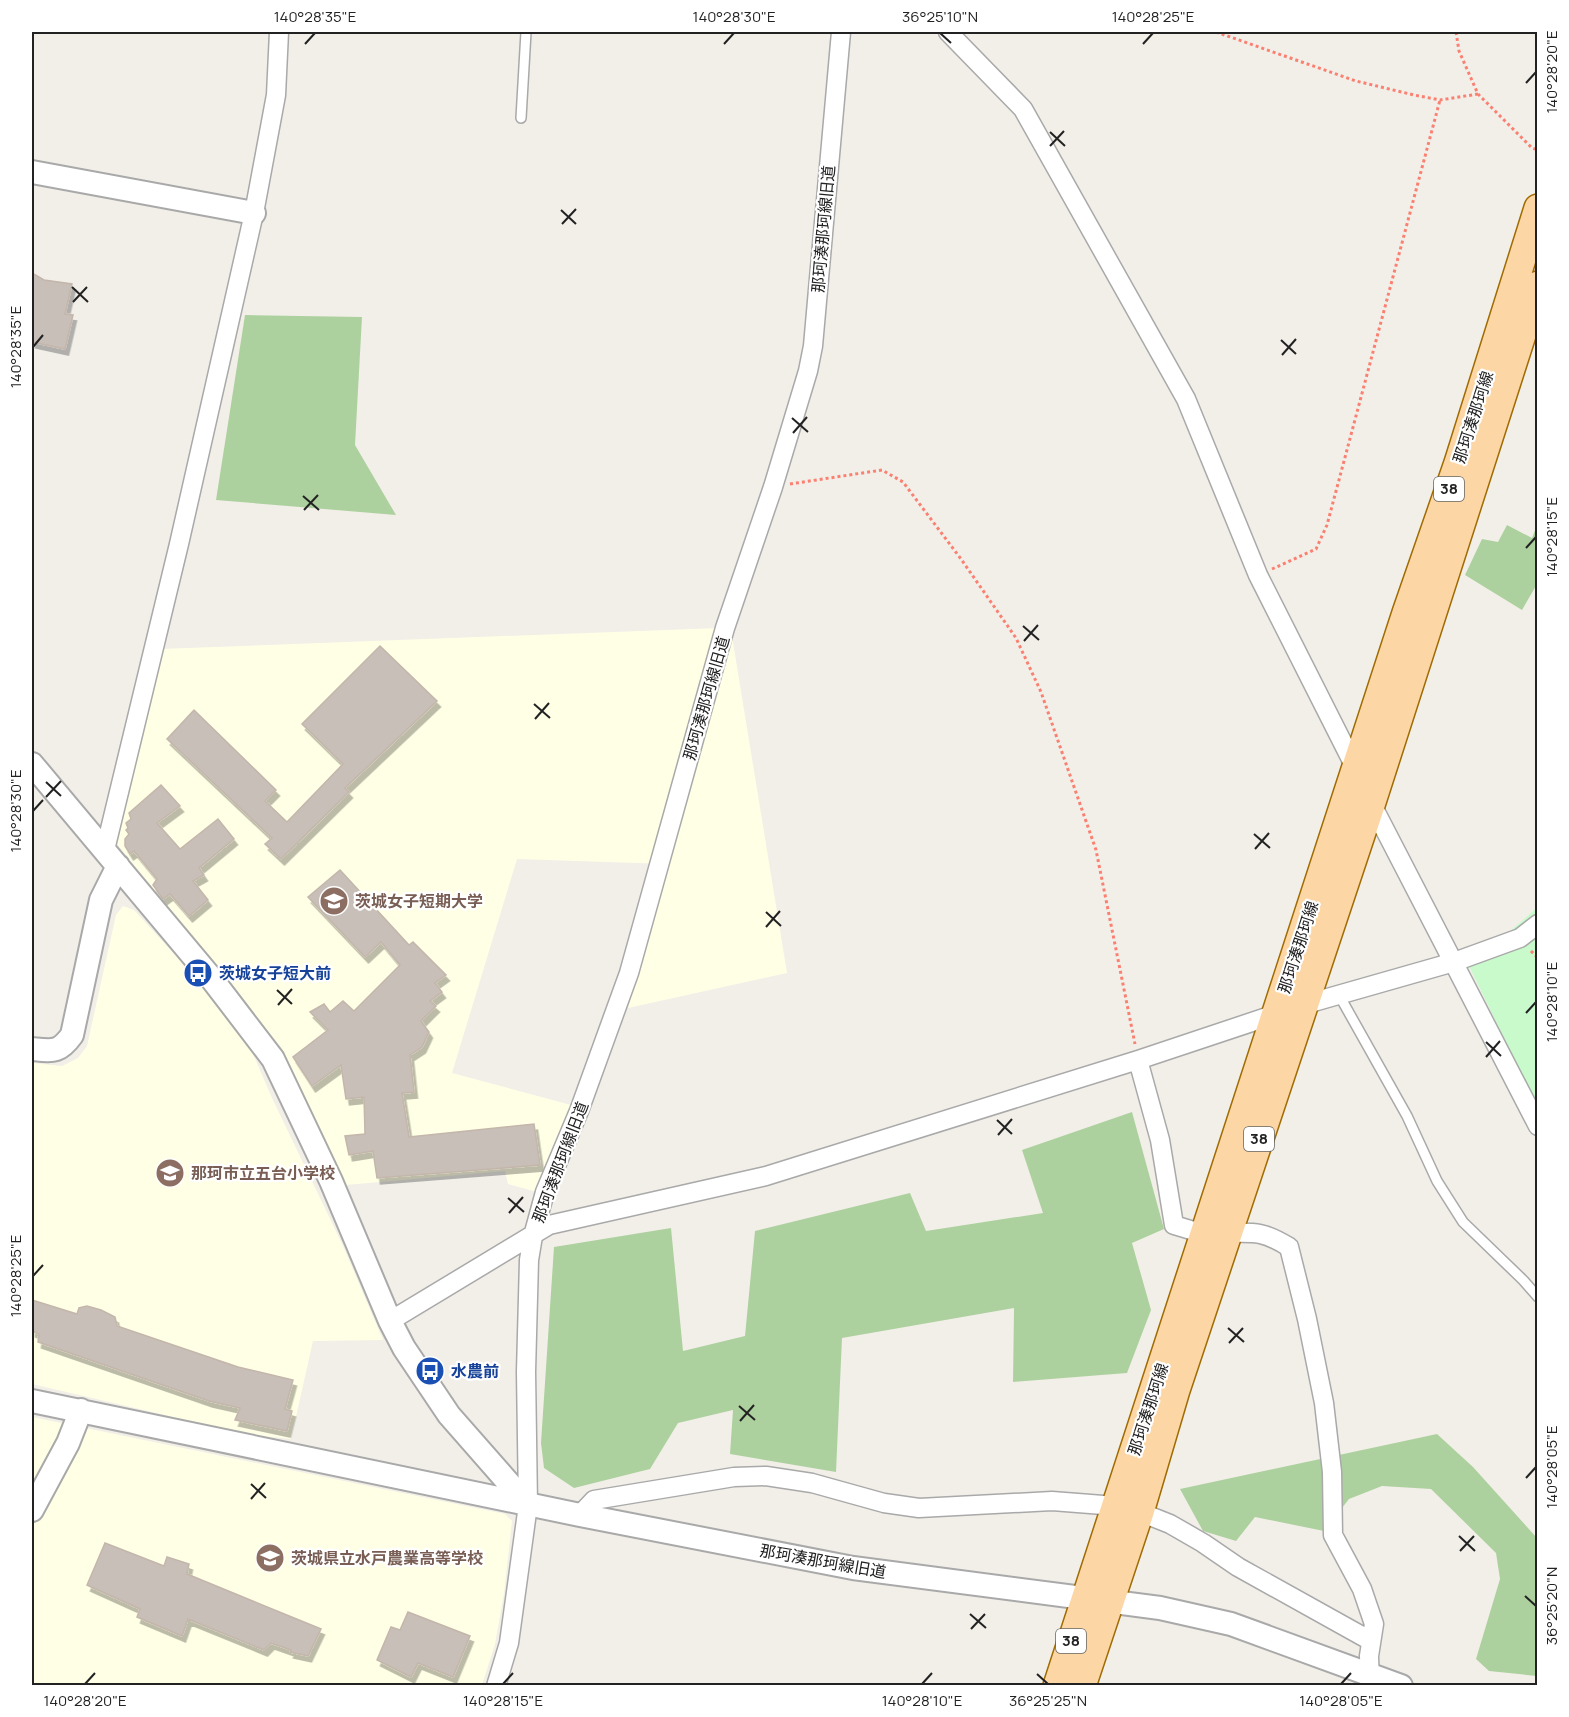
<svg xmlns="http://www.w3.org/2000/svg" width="1569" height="1717" viewBox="0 0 1569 1717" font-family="Manrope,'Noto Sans JP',sans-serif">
  <defs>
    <filter id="shadow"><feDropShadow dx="3.5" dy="6" stdDeviation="0" flood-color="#0004"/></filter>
  </defs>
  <rect width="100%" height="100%" fill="#f2efe9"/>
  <path fill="#ffffe5" d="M719,628L732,636L787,973L628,1008L667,864L517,859L452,1073L571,1105L537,1192L508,1184L505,1171L346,1185L282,1049L117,844L160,649Z
    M123,906L134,910L200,982L245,1035L272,1098L344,1248L383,1340L313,1341L291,1439L251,1435L32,1384V1063L62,1066L78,1058L87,1046L116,915Z
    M32,1417L505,1514L512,1521L504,1594L495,1644L482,1685H32Z"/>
  <path fill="#add19e" d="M245,315L362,317L355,445L396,515L216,500Z
    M1507,525L1532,538L1537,525V584L1522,610L1465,575L1482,539L1498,542Z
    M1132,1112L1164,1229L1132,1243L1151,1310L1127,1373L1013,1382L1014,1308L842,1338L836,1472L730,1454L733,1410L678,1423L650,1469L574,1488L544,1468L541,1443L554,1247L671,1228L683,1351L745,1336L755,1231L910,1193L926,1231L1043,1213L1022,1150Z
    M1437,1434L1473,1467L1537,1538V1676L1489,1671L1476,1659L1500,1579L1496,1553L1431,1489L1382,1486L1349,1499L1324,1531L1255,1517L1236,1541L1203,1531L1180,1489Z"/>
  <path fill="#c8facc" d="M1537,908V1106L1469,966Z"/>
  <path fill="#c7bfb8" stroke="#c4b6ab" stroke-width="1.5" filter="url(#shadow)" d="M32,273L44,280L72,284L65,314L73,315L65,349L32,342Z
    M380,646L437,701L345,788L349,792L281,859L265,844L272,838L167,739L194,710L276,790L265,801L287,822L343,764L302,724Z
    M161,785L180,806L157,823L180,849L218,819L234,839L199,868L204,875L193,881L208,900L189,916L170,894L163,899L153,885L157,879L134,851L130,854L125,846V839L129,834L126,830L128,828L126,823L131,819L129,813Z
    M340,870L409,945L413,942L446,975L435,983L442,992L430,1001L436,1006L421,1021L429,1032L422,1047L410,1055L414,1092L402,1093L409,1137L534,1124L540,1165L377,1178L373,1151L349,1155L345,1136L365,1134L364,1097L346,1099L341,1065L312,1086L293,1057L328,1030L310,1012L324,1004L330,1012L343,1001L354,1011L400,965L381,942L365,957L308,897Z
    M32,1300L77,1314L79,1308L87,1306L101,1310L115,1317L117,1326L238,1367L293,1380L285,1409L292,1411L287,1431L235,1420L240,1408L209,1401L38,1342L39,1334L32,1331Z
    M105,1543L164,1566L167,1557L189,1564L187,1574L321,1629L308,1656L290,1652L291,1650L271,1643L264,1650L188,1619L182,1636L137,1617L140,1609L87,1585Z
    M408,1612L470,1636L453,1677L418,1663L411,1677L377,1660L391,1627L400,1630Z"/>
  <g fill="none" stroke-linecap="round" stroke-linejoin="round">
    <g stroke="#a9a9a9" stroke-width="12">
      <path id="service" d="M521,118L526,32
        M1339,995L1407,1116L1437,1181L1463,1222L1523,1280L1538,1297"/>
    </g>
    <g stroke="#a9a9a9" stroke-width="21">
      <path id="minor" d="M948,32L1023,109L1186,399L1258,575L1357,771
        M1369,799L1538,1126
        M105,850L179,544L254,213L276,95L279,32
        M1138,1060L1160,1140L1174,1225L1204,1234
        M1228,1233C1256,1232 1265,1232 1289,1247L1307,1319L1324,1403L1332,1472L1333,1535L1362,1589L1374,1624L1369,1656L1370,1686
        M390,1321L549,1225L766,1176L1138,1060L1303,1005L1454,962L1520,938L1538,924
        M1140,1512L1170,1524L1203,1543L1238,1567L1371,1641
        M580,1515L594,1500L734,1477L766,1476L812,1483L884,1503L919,1508L1052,1501L1116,1506
        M496,1686L509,1643L528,1505L526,1372L529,1260L533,1236L545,1192L579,1111L629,973L725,628L773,487L808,371L813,346L841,32"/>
    </g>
    <g stroke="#a9a9a9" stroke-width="26">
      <path id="tertiary" d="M32,172L254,213
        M32,764L208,974L273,1059L331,1181L390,1321L404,1348L449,1415L528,1505
        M32,1049C53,1051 59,1053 72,1035L101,900L118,866
        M32,1401L580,1515L853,1568L1160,1608L1231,1624L1401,1686
        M32,1510L68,1443L81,1410"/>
    </g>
    <g stroke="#a06b00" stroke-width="30">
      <path id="primary" d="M1057,1686L1406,613L1458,463L1538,208
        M1082,1686L1140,1512L1176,1390L1371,805L1538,285"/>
    </g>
    <path stroke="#fa8072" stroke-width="3" stroke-dasharray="3 3" stroke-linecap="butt" d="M1216,32L1356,81L1414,95L1440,100L1478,94
      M1456,32L1459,51L1478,94L1532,148L1538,150
      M790,484L882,470L903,482L961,559L1016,638L1041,692L1096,850L1135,1044
      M1272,569L1316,549L1327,525L1440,100
      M1531,951L1538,958"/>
    <use href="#service" stroke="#fff" stroke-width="9"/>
    <use href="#minor" stroke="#fff" stroke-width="18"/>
    <use href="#tertiary" stroke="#fff" stroke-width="22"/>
    <use href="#primary" stroke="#fcd6a4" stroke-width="27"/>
  </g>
  <path fill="none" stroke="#222" stroke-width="2" d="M940,33L951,43M305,44L315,33M724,44L734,33M1143,44L1153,33M1526,83L1536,72M1050,132L1065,146M1050,146L1064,131M561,210L576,224M562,224L576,209M72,287L88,302M73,302L87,287M1281,340L1296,354M33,347L43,335M1282,355L1296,339M792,418L808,432M793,433L807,417M303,496L319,510M304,510L318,495M1526,548L1536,537M1023,626L1039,640M1024,641L1038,625M534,704L550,718M535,719L549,703M46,782L61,796M46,797L61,781M33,811L43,800M1254,834L1270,848M1255,849L1269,833M766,912L781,926M766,927L780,911M277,990L292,1004M278,1005L292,989M1526,1013L1536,1002M1486,1042L1501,1056M1486,1057L1500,1041M997,1120L1012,1134M998,1135L1012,1119M508,1198L524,1212M509,1213L523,1197M33,1276L43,1265M1228,1328L1244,1342M1229,1343L1243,1328M739,1406L755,1420M740,1421L754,1405M1526,1478L1536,1467M251,1484L266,1498M251,1499L265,1483M1459,1536L1475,1551M1460,1551L1474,1536M1525,1596L1536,1606M970,1614L986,1628M971,1629L985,1614M1037,1674L1048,1684M85,1684L95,1673M503,1684L513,1673M922,1684L932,1673M1341,1684L1351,1673"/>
  <defs>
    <g id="university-disc" transform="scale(1.5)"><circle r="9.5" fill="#8d6e63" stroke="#fff"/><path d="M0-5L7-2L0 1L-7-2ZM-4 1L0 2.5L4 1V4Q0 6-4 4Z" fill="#fff"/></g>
    <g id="bus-disc" transform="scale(1.5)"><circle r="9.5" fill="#1a4fb4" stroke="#fff"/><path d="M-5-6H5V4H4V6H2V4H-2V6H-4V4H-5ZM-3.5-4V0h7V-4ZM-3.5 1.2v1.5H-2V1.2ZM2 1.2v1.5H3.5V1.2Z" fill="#fff"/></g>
    <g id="school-disc" transform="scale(1.5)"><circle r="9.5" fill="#8d6e63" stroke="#fff"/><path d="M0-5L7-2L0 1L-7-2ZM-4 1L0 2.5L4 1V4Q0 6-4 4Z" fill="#fff"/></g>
  </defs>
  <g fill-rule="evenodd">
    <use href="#university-disc" x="334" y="901"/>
    <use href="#bus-disc" x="198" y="973"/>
    <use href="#school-disc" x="170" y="1173"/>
    <use href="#bus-disc" x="430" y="1371"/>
    <use href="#school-disc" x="270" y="1558"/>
  </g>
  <g text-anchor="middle" stroke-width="4.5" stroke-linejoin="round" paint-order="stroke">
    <g fill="#fff" stroke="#646464" stroke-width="1.5">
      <rect x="1434" y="477" width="30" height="24" rx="4.5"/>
      <rect x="1244" y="1127" width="30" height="24" rx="4.5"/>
      <rect x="1056" y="1629" width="30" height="24" rx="4.5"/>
    </g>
    <g font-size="15" font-weight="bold" fill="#222">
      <text x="1449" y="494">38</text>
      <text x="1259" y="1144">38</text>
      <text x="1071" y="1646">38</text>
    </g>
    <g font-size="16" fill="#222" stroke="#fff">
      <text transform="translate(823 229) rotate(-85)" y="6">那珂湊那珂線旧道</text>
      <text transform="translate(1473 417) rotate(-72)" y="6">那珂湊那珂線</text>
      <text transform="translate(706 698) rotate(-74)" y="6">那珂湊那珂線旧道</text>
      <text transform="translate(1298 947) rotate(-72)" y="6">那珂湊那珂線</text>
      <text transform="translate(560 1162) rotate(-69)" y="6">那珂湊那珂線旧道</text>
      <text transform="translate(1148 1409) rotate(-72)" y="6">那珂湊那珂線</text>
      <text transform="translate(823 1561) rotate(10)" y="6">那珂湊那珂線旧道</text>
    </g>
    <g font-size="16" font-weight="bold" fill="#785e54" stroke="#fff" text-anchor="start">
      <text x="355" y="907">茨城女子短期大学</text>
      <text x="191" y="1179">那珂市立五台小学校</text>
      <text x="291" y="1564">茨城県立水戸農業高等学校</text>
    </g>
    <g font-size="16" font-weight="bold" fill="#164399" stroke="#fff" text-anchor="start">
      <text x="219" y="979">茨城女子短大前</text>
      <text x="451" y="1377">水農前</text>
    </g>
  </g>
  <rect width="1569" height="1717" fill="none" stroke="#ffffff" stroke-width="66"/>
  <rect x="33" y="33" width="1503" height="1651" fill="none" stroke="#222" stroke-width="2"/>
  <g font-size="15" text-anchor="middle" fill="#222">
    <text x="315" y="22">140°28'35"E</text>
    <text x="734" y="22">140°28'30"E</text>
    <text x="940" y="22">36°25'10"N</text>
    <text x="1153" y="22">140°28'25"E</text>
    <text transform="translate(1552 72) rotate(-90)" y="5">140°28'20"E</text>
    <text transform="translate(16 347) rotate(-90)" y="5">140°28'35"E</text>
    <text transform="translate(1552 537) rotate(-90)" y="5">140°28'15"E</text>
    <text transform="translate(16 811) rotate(-90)" y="5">140°28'30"E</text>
    <text transform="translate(1552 1002) rotate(-90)" y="5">140°28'10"E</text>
    <text transform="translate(16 1276) rotate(-90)" y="5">140°28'25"E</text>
    <text transform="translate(1552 1467) rotate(-90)" y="5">140°28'05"E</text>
    <text transform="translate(1552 1606) rotate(-90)" y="5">36°25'20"N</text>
    <text x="85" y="1706">140°28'20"E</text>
    <text x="503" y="1706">140°28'15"E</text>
    <text x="922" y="1706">140°28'10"E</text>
    <text x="1048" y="1706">36°25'25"N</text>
    <text x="1341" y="1706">140°28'05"E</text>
  </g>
</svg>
